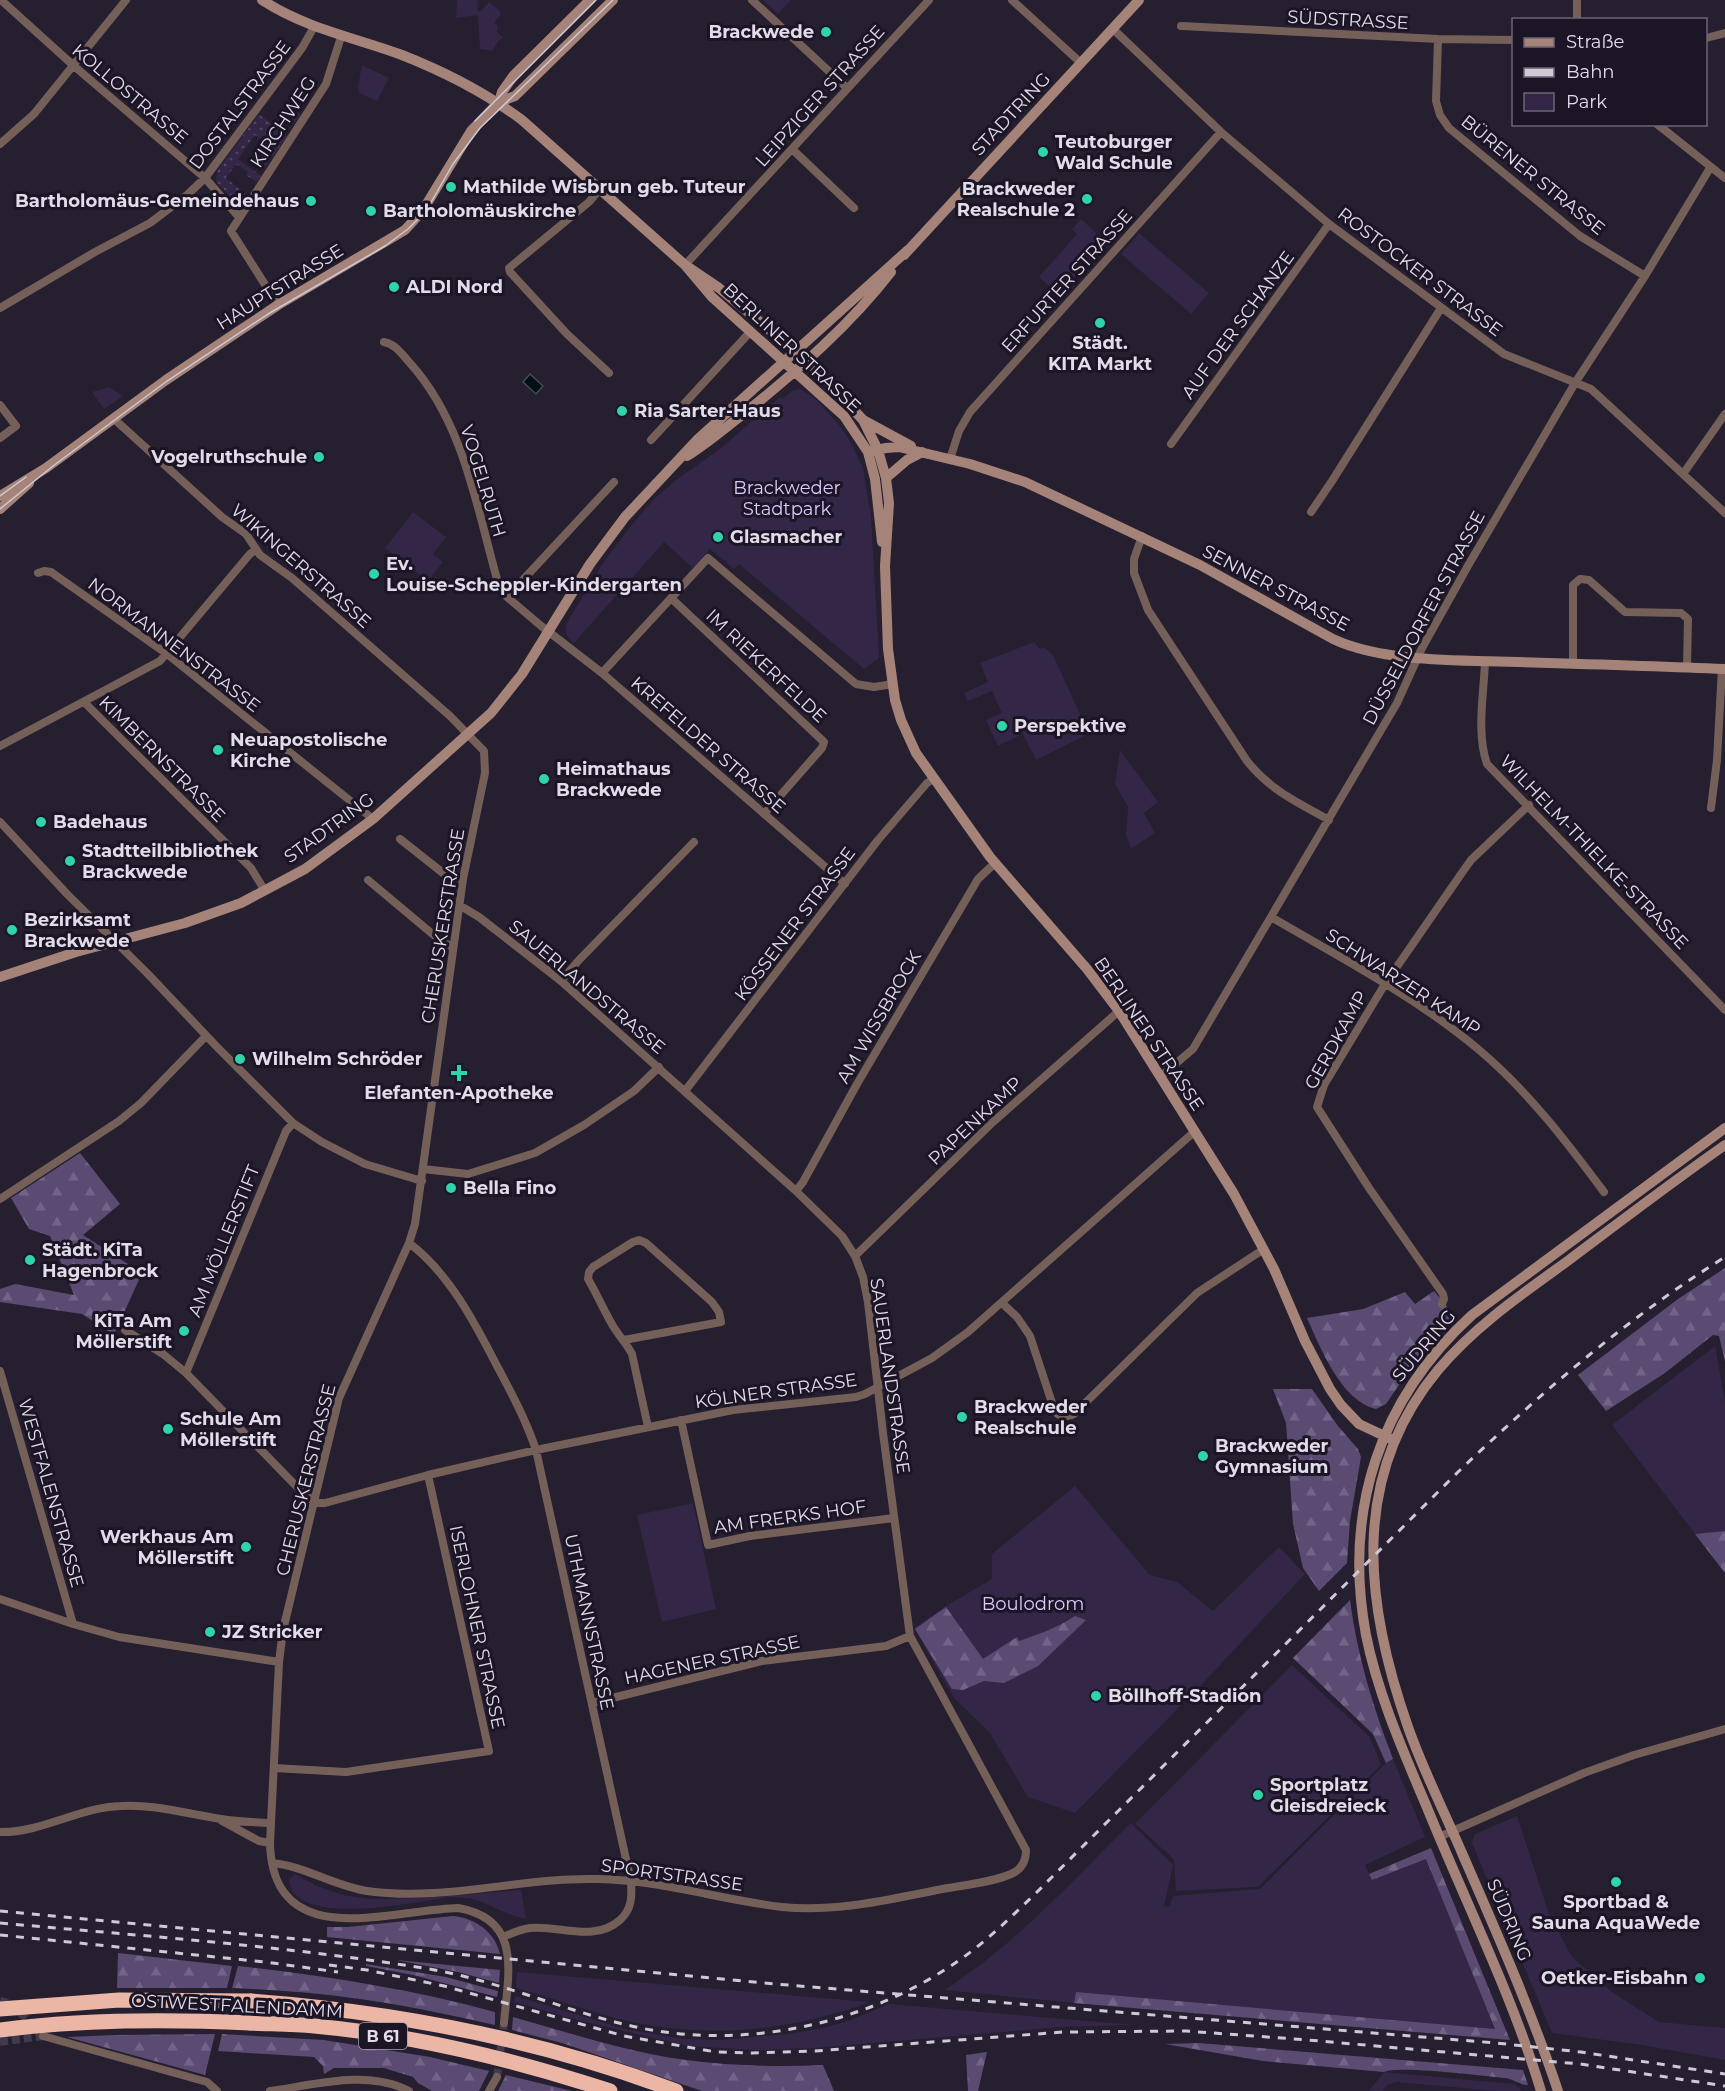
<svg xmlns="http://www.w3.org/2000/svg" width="1725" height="2091" viewBox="0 0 1725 2091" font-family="Montserrat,sans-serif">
  <defs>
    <pattern id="forest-firs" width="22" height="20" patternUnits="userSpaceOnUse" patternTransform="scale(1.5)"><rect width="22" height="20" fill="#5b4b73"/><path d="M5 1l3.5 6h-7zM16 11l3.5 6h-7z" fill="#726487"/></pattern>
    <pattern id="garden-dots" width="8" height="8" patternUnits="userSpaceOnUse" patternTransform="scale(1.5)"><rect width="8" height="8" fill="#342647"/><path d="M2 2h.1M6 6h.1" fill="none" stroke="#514562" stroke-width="1.8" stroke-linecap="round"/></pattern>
  </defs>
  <rect width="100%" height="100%" fill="#251f30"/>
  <path fill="#342647" d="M457,0H478L477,10L480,12L489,2L499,10L501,15L494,23L498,26L497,32L503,38L499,40L492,51L480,49L478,15L456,18Z
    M763,0H791L778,14Z
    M362,65L389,78L377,101L359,93L358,86Z
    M292,108L301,115L292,126L284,119Z
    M1081,219L1106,242L1059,294L1039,277L1077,234L1072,229Z
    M1139,233L1209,293L1191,314L1121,254Z
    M109,387L123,396L104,409L92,392Z
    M800,389L817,400L840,426L850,441L863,468L871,516L879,658L864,669L739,564L734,569L710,549L693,568L664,542L574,643C566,638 564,630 568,621L603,563L630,527L654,499L676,480L720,449L780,397L782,399L794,390Z
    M413,512L446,537L433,554L443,562L428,581L385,548Z
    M1034,642L1040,649L1044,647L1053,655L1088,732L1083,735L1084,736L1036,760L1023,734L998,746L986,720L1002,713L992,691L968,701L964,693L988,682L980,663Z
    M1120,750L1158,802L1144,813L1155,833L1131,849L1126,834L1128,807L1115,784Z
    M1715,1346L1725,1402V1531L1695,1534L1612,1425Z
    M1075,1486L1150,1575L1177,1582L1213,1611L1279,1547L1305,1574L1205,1681L1075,1813L1028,1797L990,1733L954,1698L914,1628L946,1606L992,1579V1554Z
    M693,1503L716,1609L662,1622L637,1515Z
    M1292,1665L1370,1737L1381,1765L1258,1887L1176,1891L1174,1859L1135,1824Z
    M1393,1759L1425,1837L1365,1865L1372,1880L1426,1858L1495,2029L1076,1992L1074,2003L944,1990C1015,1945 1071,1882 1131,1823L1173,1865L1164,1906L1169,1907L1173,1896L1260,1889L1386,1763Z
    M1517,1816L1549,1914L1572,1957L1612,1992L1659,2022L1725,2028V2060L1642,2045L1552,2033L1472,1843L1475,1834Z
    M295,1874L317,1886L343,1895L370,1899L425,1898L521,1890L526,1919C509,1916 495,1907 479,1901C470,1897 460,1898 450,1897C419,1901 292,1930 289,1879Z
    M517,1972L870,2002C800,2028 726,2037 653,2026C606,2019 561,2000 516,1988Z
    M515,1996L625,2029L683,2039L720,2040L788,2034L823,2028L848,2021L889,2004L1134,2025L1061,2027L815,2048L753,2050L688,2046L577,2020L514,2002Z
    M1384,2072L1514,2084L1522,2091H1495L1397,2082L1387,2085L1382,2091H1369Z"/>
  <path fill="url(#forest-firs)" d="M80,1153L120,1204L83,1235L142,1273L114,1335L82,1314L0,1302V1289L15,1284L74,1295L50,1236L29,1229L11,1198Z
    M1725,1268V1361L1719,1336L1713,1335L1665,1373L1606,1411L1578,1375L1678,1299Z
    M1434,1291L1450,1310L1449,1319L1433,1335L1386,1404L1376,1409C1341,1401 1320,1347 1307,1318L1363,1309L1405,1292L1415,1304Z
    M1273,1389H1312L1338,1426L1358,1449L1361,1457L1350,1521L1347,1563L1319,1591L1303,1568L1293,1524L1286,1423Z
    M1725,1531V1573L1695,1534Z
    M1350,1600C1357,1655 1373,1707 1393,1759L1386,1763L1373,1734L1293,1658Z
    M946,1607L983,1659L1017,1637L1019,1641C1039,1634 1057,1628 1075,1616L1086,1620L1038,1666L1004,1683L984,1681L963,1690L952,1689L915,1629Z
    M1431,1848L1510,2040L1074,2003L1076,1992L1495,2029L1426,1859L1372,1880L1369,1874Z
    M453,1916C475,1918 495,1932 500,1954L327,1937V1927H348Z
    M118,1953L232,1966L227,1988H117Z
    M396,1960L500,1970L499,1983L458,1972Z
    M366,1964L446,1977L498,1991L497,1997L413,1975L366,1966Z
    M238,1966C326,1976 411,1989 495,2012V2025C450,2015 405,2005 360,1999C317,1993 275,1990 232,1988Z
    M513,2017C570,2033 627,2052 686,2060C731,2066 778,2067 823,2065L834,2091H702L562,2043L512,2030Z
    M215,2034L205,2075L67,2037L115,2035Z
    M222,2034L324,2040L430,2057L489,2071L479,2091H432L418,2083L413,2077L384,2068H334L324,2074L323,2066L314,2057L218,2051Z
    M1199,2043L1523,2070L1528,2085C1520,2085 1513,2079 1505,2078C1484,2076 1397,2065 1384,2072L1263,2061L1165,2044Z
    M987,2052L978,2091H968L966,2055Z
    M506,2075L572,2091H498Z"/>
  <path fill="url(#garden-dots)" d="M259,114L287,136L264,169L256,163L261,157L258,155L266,143L255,135L238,159L261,176L257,182L246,175L248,172L236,164L226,178L247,195L243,200L234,201L216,181L217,171Z"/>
  <path fill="#001013" stroke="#444d53" stroke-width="1.5" d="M530,374L543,386L536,394L523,382Z"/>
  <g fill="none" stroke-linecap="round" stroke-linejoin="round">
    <path stroke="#413b4c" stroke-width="8" stroke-dasharray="8 4" stroke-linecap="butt" d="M0,2001L12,2004L34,2027
      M0,2042L43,2036
      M497,2077L504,2023"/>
    <path stroke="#756059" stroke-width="8" d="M1,0L74,66L205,178L239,217
      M752,0L847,88
      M1012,0L1081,63
      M1577,20V0
      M1181,26L1438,39L1514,40
      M1113,29L1221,132L1329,224L1504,354L1591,389L1725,513
      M1706,38L1725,33
      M1438,39L1436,101L1440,115L1449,128L1580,236L1645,276
      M1657,124L1725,178
      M0,144L34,114L126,0
      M792,149L854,208
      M599,190L589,202L509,268L510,272L567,334L609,373
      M685,265L929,0
      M278,305L231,231L326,84L341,37
      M0,308L95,252L150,223L187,195L205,178L302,48L314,27
      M384,342C395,344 402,354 409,362C463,421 476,504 497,579L507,597L540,625L602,673L845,884
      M0,405L16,426L0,438
      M113,418L222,517L246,534L260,555L292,578L450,716L484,751L485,773L463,879L415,1224L409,1243L339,1398L283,1630L279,1662L270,1843C273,1954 389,1910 458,1908C523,1919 508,1974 504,2023
      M651,440L751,331
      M1171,444L1329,224
      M950,459L959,431L970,412L1221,132
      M1683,474L1725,414
      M1311,512L1332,481L1441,308
      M1142,536L1134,559V573L1148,610L1247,761C1270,790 1297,802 1329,820
      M38,573L44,571L51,572L167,654L373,819
      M507,597L614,482
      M671,598L824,742L822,748L764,814
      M1485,661C1484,694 1476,732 1487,764L1725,1010
      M1573,664V585L1580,579L1589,580L1625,612L1681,613L1688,619L1687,667
      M602,673L708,558L856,684L874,687L893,684
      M84,702L251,868L265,891
      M0,746L160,661L249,555L256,549
      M1711,808L1717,760L1722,668
      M0,822L67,894L147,973L218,1048L293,1123L322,1142L365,1164L422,1181
      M400,839L443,873L463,879
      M368,880L442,942L453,947
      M1271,917C1341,958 1416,997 1478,1049C1527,1090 1566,1141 1604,1192
      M561,981L579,960L694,842
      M1160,1077L1193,1049L1397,703L1422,648L1469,564L1575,383L1645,276L1710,168
      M685,1091L878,840L927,783L933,779
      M423,1169L468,1174L535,1153L584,1125L634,1091L659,1067
      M796,1191L803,1182L857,1084L978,879L995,863
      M0,1199L119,1121L141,1103L206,1036
      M409,1243C449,1273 475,1323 497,1366C512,1394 526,1420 536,1450L631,1882C632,1897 632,1909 620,1920C594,1943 560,1925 530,1928C521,1929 512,1933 503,1937
      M855,1256L993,1122L1119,1011
      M1002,1303L1017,1317L1030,1336L1055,1412C1062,1418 1066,1417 1074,1414L1197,1293L1264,1249
      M1442,1304L1444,1299L1443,1294L1369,1188L1317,1107L1324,1085L1385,984L1459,877L1471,860L1529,805
      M125,1330L163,1354L186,1373L299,1489L315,1503
      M624,1340L721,1322L719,1312L712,1302L646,1243L639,1240L633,1242L593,1267L589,1272L588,1279C597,1294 604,1311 613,1326C619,1336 627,1344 632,1354L648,1427
      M0,1371L73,1624
      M186,1373L286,1131L293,1123
      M681,1420L708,1545L750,1536L894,1518
      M315,1503H325L428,1475L536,1450L733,1410L856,1397L865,1394L932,1358L968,1332L1194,1132
      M0,1599L73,1624L119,1637L279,1662
      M592,1703L762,1661L886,1646L910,1636
      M274,1768L346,1772L489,1751L428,1475
      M222,1821L259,1841L270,1843
      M0,1832C42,1833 79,1807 121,1806C155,1804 187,1814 221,1819C237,1822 254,1822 271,1823
      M1439,1837L1584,1773L1634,1755L1725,1729
      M272,1863C305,1866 334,1886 367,1891C444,1902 521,1877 598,1879C660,1880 721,1900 782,1907C838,1913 894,1898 948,1888C966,1885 1000,1881 1015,1872C1023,1867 1026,1859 1026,1850L910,1636L883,1433L868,1302L863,1277L855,1256L842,1236L796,1191L561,981L479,917L459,905
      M43,2036L207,2082L217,2091
      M270,2091C314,2085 367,2069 409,2091
      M489,2091L497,2077"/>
    <path stroke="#a58378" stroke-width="10" d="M262,0C307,29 353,37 402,55C445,72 486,93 522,120L685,265L712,297L844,416L868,452L875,479L882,542
      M499,102L502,92L514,75L590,0
      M904,255L1139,0
      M685,265L719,288L795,351L820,373L863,420L878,450L886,478L889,503L885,566L888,649L895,700L901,720L916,753L990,857L1087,969L1119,1011L1234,1194L1274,1269L1305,1341L1330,1389L1341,1405L1359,1424L1395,1441
      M863,420L911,446
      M868,452L886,448L899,447L970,464L1025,482L1200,565L1333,639C1384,663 1463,660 1519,662C1587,664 1656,666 1725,669
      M687,456C708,443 726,427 746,412C798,370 850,325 891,272
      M886,478L907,460L922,452
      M0,496L46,468L166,380L236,333L278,305L405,230L423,210L471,131L499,102L515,96L613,0
      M0,509L29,483
      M0,977L76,952L185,923L241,903L305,869L373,819L491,713L522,674L590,564L625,517L698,439L908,250
      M1541,2091C1512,1995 1466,1903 1428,1810C1404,1753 1378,1695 1366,1635C1343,1511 1379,1400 1472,1315L1725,1128
      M1558,2091C1531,2010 1496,1931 1462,1853C1444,1811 1423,1770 1408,1727C1365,1605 1349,1477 1438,1370C1475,1326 1522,1294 1569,1260C1621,1221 1672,1182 1725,1145"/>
    <path stroke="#ebb6a5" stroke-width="15" d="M251,2001C397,2012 539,2039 676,2091
      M250,2023C271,2024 293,2024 314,2026C414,2035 515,2060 610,2091"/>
    <path stroke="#cec9d5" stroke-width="1.5" d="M475,121L596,0
      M0,496L26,477
      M0,509L53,466L167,381L268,314L385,246L408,229L426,211L453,164L480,128L613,0"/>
    <path stroke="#cec9d5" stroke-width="3" stroke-dasharray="8 8" stroke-linecap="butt" d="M0,1911L775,1984L1496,2043L1581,2052L1725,2074
      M0,1923C143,1936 287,1946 429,1969C495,1980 558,2008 623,2024C737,2053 866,2026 961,1959C988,1940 1011,1917 1035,1894L1458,1472C1542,1392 1626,1319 1725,1257
      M0,1935L265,1962L338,1972
      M329,1965L367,1970L444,1986L624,2036L716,2052L752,2053L815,2051L1063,2032L1186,2031L1308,2040L1580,2064L1725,2086"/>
    <path stroke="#ebb6a5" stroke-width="15" d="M0,2009L119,2000L251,2001
      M0,2030C83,2019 166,2019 250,2023"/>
  </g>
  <g fill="#2fd4aa" stroke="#1c1526" stroke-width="2">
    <circle cx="826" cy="32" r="6"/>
    <circle cx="1043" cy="152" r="6"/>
    <circle cx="451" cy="187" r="6"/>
    <circle cx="1087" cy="199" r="6"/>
    <circle cx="311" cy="201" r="6"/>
    <circle cx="371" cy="211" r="6"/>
    <circle cx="394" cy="287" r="6"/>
    <circle cx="1100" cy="323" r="6"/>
    <circle cx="622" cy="411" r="6"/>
    <circle cx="319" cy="457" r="6"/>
    <circle cx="718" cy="537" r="6"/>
    <circle cx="374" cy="574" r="6"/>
    <circle cx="1002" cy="726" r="6"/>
    <circle cx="218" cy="750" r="6"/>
    <circle cx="544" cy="779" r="6"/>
    <circle cx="41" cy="822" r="6"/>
    <circle cx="70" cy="861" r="6"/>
    <circle cx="12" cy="930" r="6"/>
    <circle cx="240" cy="1059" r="6"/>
    <path d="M456 1064h6v6h6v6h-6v6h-6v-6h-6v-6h6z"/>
    <circle cx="451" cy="1188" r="6"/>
    <circle cx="30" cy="1260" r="6"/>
    <circle cx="184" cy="1331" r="6"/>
    <circle cx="962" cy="1417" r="6"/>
    <circle cx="168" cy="1429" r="6"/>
    <circle cx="1203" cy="1456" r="6"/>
    <circle cx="246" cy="1547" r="6"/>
    <circle cx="210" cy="1632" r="6"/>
    <circle cx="1096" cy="1696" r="6"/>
    <circle cx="1258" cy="1795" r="6"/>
    <circle cx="1616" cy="1882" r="6"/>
    <circle cx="1700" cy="1978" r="6"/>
  </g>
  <g text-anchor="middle" stroke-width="6" stroke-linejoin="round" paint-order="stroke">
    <rect fill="#1c1526" stroke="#a6a0ae" stroke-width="1.5" x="359" y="2023" width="48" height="26" rx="4.5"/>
    <g font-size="16" font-weight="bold" fill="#e1dce8">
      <text x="383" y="2042">B 61</text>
    </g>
    <g font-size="18" fill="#e1dce8" stroke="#1c1526">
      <text transform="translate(1348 20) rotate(3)" y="6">SÜDSTRASSE</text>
      <text transform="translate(130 94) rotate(40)" y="6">KOLLOSTRASSE</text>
      <text transform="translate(820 96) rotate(-48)" y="6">LEIPZIGER STRASSE</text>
      <text transform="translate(240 105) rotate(-53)" y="6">DOSTALSTRASSE</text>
      <text transform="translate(1011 114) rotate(-47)" y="6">STADTRING</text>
      <text transform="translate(283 122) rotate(-57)" y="6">KIRCHWEG</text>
      <text transform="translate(1533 175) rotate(39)" y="6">BÜRENER STRASSE</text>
      <text transform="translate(1420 272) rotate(37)" y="6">ROSTOCKER STRASSE</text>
      <text transform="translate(1067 281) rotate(-48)" y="6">ERFURTER STRASSE</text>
      <text transform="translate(280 287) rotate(-32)" y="6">HAUPTSTRASSE</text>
      <text transform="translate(1238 325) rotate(-54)" y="6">AUF DER SCHANZE</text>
      <text transform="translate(792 348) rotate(43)" y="6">BERLINER STRASSE</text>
      <text transform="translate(483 481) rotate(73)" y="6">VOGELRUTH</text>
      <text transform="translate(301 566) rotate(41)" y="6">WIKINGERSTRASSE</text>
      <text transform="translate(1276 588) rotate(28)" y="6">SENNER STRASSE</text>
      <text transform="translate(1424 618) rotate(-62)" y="6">DÜSSELDORFER STRASSE</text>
      <text transform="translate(174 645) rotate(37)" y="6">NORMANNENSTRASSE</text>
      <text transform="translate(766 666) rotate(43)" y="6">IM RIEKERFELDE</text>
      <text transform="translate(708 745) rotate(41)" y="6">KREFELDER STRASSE</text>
      <text transform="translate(162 759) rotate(45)" y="6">KIMBERNSTRASSE</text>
      <text transform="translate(329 828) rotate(-36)" y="6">STADTRING</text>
      <text transform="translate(1594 852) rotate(46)" y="6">WILHELM-THIELKE-STRASSE</text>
      <text transform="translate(795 924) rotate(-53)" y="6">KÖSSENER STRASSE</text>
      <text transform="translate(443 926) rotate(-81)" y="6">CHERUSKERSTRASSE</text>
      <text transform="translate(1403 982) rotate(33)" y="6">SCHWARZER KAMP</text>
      <text transform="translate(587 987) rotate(40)" y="6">SAUERLANDSTRASSE</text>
      <text transform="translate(879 1017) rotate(-60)" y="6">AM WISSBROCK</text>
      <text transform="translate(1149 1034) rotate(56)" y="6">BERLINER STRASSE</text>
      <text transform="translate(1336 1040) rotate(-61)" y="6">GERDKAMP</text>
      <text transform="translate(975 1121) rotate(-43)" y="6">PAPENKAMP</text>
      <text transform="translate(224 1241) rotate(-68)" y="6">AM MÖLLERSTIFT</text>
      <text transform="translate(1424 1346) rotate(-50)" y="6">SÜDRING</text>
      <text transform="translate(890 1376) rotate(82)" y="6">SAUERLANDSTRASSE</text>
      <text transform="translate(776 1391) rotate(-8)" y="6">KÖLNER STRASSE</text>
      <text transform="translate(306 1480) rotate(-76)" y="6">CHERUSKERSTRASSE</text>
      <text transform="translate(51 1493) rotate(74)" y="6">WESTFALENSTRASSE</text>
      <text transform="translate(790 1517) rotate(-8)" y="6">AM FRERKS HOF</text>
      <text transform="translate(589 1622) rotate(78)" y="6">UTHMANNSTRASSE</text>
      <text transform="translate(477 1627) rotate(78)" y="6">ISERLOHNER STRASSE</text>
      <text transform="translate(712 1660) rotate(-12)" y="6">HAGENER STRASSE</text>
      <text transform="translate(672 1875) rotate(8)" y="6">SPORTSTRASSE</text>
      <text transform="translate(1509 1920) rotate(67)" y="6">SÜDRING</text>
      <text transform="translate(237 2006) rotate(3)" y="6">OSTWESTFALENDAMM</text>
    </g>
    <g font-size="18" font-weight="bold" fill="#e1dce8" stroke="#1c1526" text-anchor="start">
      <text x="814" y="38" text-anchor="end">Brackwede</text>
      <text x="1055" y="148">Teutoburger<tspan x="1055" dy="21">Wald Schule</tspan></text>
      <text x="463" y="193">Mathilde Wisbrun geb. Tuteur</text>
      <text x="1075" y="195" text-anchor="end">Brackweder<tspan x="1075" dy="21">Realschule 2</tspan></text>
      <text x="299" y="207" text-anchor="end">Bartholomäus-Gemeindehaus</text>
      <text x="383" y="217">Bartholomäuskirche</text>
      <text x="406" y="293">ALDI Nord</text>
      <text x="1100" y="349" text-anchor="middle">Städt.<tspan x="1100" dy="21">KITA Markt</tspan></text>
      <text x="634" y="417">Ria Sarter-Haus</text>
      <text x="307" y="463" text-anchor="end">Vogelruthschule</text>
      <text x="730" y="543">Glasmacher</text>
      <text x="386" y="570">Ev.<tspan x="386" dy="21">Louise-Scheppler-Kindergarten</tspan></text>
      <text x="1014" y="732">Perspektive</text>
      <text x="230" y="746">Neuapostolische<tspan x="230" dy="21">Kirche</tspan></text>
      <text x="556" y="775">Heimathaus<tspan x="556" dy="21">Brackwede</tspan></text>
      <text x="53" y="828">Badehaus</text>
      <text x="82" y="857">Stadtteilbibliothek<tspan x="82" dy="21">Brackwede</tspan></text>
      <text x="24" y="926">Bezirksamt<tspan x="24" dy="21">Brackwede</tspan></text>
      <text x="252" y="1065">Wilhelm Schröder</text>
      <text x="459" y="1099" text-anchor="middle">Elefanten-Apotheke</text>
      <text x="463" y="1194">Bella Fino</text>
      <text x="42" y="1256">Städt. KiTa<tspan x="42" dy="21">Hagenbrock</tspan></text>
      <text x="172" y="1327" text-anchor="end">KiTa Am<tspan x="172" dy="21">Möllerstift</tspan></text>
      <text x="974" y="1413">Brackweder<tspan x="974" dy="21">Realschule</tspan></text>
      <text x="180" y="1425">Schule Am<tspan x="180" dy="21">Möllerstift</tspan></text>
      <text x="1215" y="1452">Brackweder<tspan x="1215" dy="21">Gymnasium</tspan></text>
      <text x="234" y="1543" text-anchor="end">Werkhaus Am<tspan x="234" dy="21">Möllerstift</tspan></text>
      <text x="222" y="1638">JZ Stricker</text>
      <text x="1108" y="1702">Böllhoff-Stadion</text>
      <text x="1270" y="1791">Sportplatz<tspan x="1270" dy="21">Gleisdreieck</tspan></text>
      <text x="1616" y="1908" text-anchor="middle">Sportbad &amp;<tspan x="1616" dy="21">Sauna AquaWede</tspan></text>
      <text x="1688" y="1984" text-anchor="end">Oetker-Eisbahn</text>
    </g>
    <g font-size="18" fill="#ddc8ff" stroke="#1c1526">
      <text x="787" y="494">Brackweder<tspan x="787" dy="21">Stadtpark</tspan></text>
      <text x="1033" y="1610">Boulodrom</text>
    </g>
  </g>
  <rect x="1512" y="18" width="195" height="108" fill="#1c1526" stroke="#6b6574" stroke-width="1.5"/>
  <rect x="1524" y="38" width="30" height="9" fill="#a58378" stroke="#6b6574" stroke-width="1.5"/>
  <text x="1566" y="48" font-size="18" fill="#e1dce8">Straße</text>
  <rect x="1524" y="68" width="30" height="9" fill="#cec9d5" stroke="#6b6574" stroke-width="1.5"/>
  <text x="1566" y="78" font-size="18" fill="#e1dce8">Bahn</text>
  <rect x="1524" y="93" width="30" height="18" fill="#342647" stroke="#6b6574" stroke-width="1.5"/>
  <text x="1566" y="108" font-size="18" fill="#e1dce8">Park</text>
</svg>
